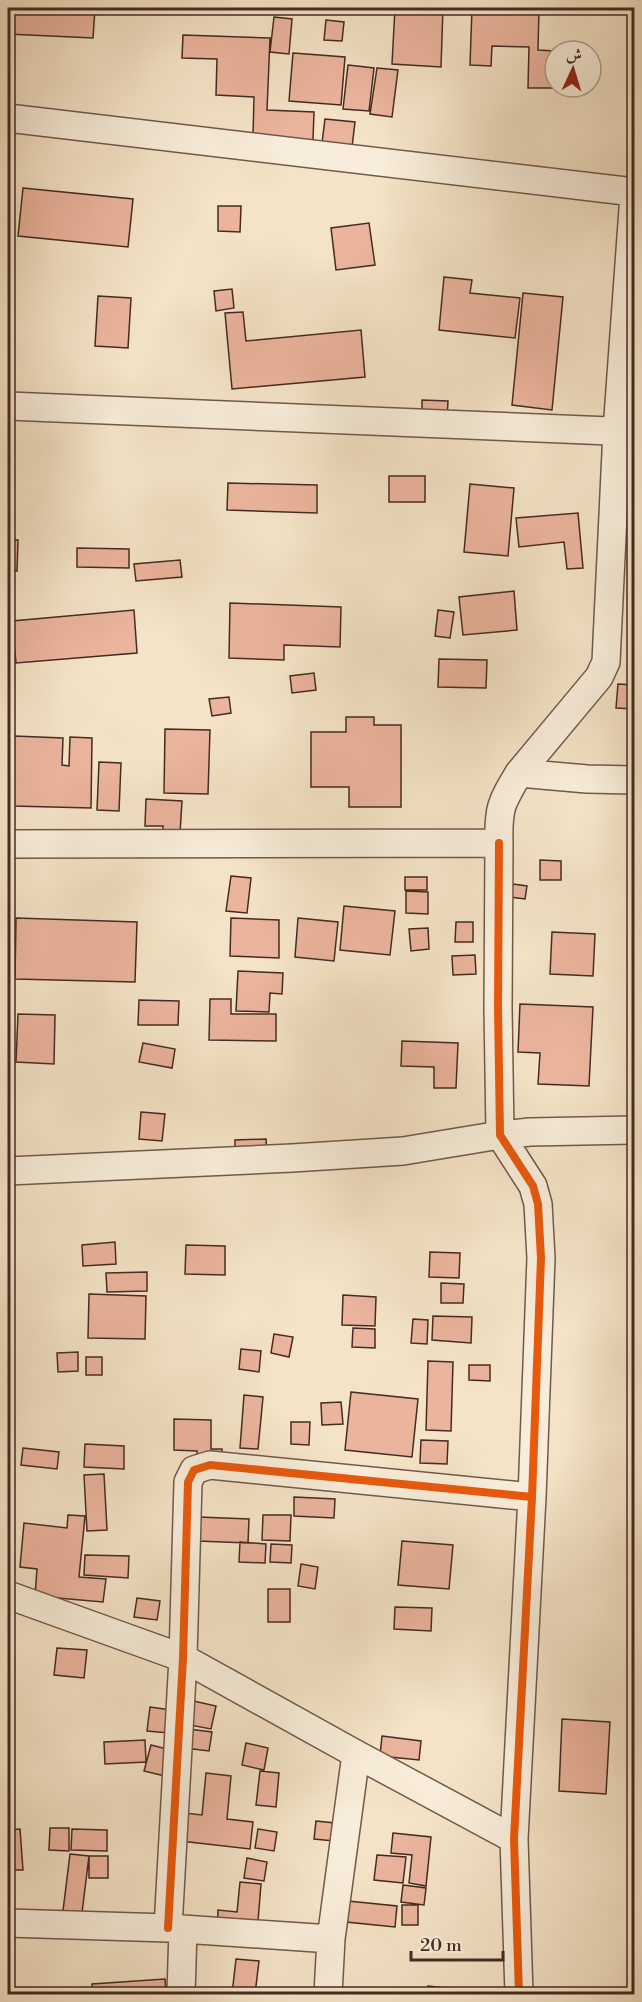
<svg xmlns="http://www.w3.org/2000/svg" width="642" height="2002" viewBox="0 0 642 2002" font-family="'Libre Bodoni',Amiri,serif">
  <rect width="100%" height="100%" fill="#f4e3c6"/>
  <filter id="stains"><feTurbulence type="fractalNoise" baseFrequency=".00333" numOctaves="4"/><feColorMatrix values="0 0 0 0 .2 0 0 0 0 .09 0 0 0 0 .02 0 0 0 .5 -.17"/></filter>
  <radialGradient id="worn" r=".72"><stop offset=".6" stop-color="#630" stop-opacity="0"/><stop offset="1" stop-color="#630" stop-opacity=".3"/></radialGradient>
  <path fill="#ebb49d" stroke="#452b22" stroke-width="1.5" d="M8,8H95L93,38L8,34Z
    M395,8H443L441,67L392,64Z
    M472,8H539L538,50L555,51L554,88H528L529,47L492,46L491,66L470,65Z
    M274,17L292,19L289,54L270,52Z
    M326,20L344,22L342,41L324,40Z
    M183,35L270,38L267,110L314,112L313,140L253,137L254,97L216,95L217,59L182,58Z
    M293,53L345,57L341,105L289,101Z
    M348,65L374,68L369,111L343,109Z
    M377,68L398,70L392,117L370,114Z
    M325,119L355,122L352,147L322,143Z
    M23,188L133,199L128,247L18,236Z
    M218,206H241L240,232L218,231Z
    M369,223L375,265L336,270L331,228Z
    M8,234H14V255H8Z
    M444,277L472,280L470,293L520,298L515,338L439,330Z
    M232,289L234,308L216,311L214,291Z
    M523,293L563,297L552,410L512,405Z
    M98,296L131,298L128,348L95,346Z
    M243,312L246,341L361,330L365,377L232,389L225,313Z
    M422,400L448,401L447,419L422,418Z
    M389,476H425V502H389Z
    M228,483L317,485V513L227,510Z
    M470,484L514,488L508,556L464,552Z
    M578,513L583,568L567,569L564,542L519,547L516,518Z
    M8,540H18L17,571H8Z
    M77,548L129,549V568L77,567Z
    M180,560L182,577L136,581L134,564Z
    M514,591L517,630L463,635L459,597Z
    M230,603L341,607L340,647L284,645V660L229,658Z
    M134,610L137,653L16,663L12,621Z
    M438,610L454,612L450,638L435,636Z
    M439,659L487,660L486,688L438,687Z
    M314,673L316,690L292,693L290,676Z
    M618,684L634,685V709L616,708Z
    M229,697L231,713L212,716L209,699Z
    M346,717H374V725H401V807H349V787H311V732H346Z
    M165,729L210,730L208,794L164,793Z
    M14,736L63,738L62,765L69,766L70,737L92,738L91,808L13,806Z
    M99,762L121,763L119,811L97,810Z
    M146,799L182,801L179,849L162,848L163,826H145Z
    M540,860L561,861V880H540Z
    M231,876L251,878L247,913L226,911Z
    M405,877H427V890H405Z
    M513,884L527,886L525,899L510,897Z
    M406,891L428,892V914L406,913Z
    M344,906L395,911L390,955L340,950Z
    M16,918L137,922L135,982L15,979Z
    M231,918L279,920V958L230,956Z
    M298,918L338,922L334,961L295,957Z
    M456,922H473V942H455Z
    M428,928L429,949L411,951L409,929Z
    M552,932L595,934L593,976L550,974Z
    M475,955L476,974L453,975L452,956Z
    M238,971L283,973L282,994L270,993L269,1012L236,1011Z
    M210,999H231V1014H276V1041L209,1040Z
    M139,1000L179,1001L178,1025H138Z
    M520,1004L593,1007L589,1086L538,1084L540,1053L518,1052Z
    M18,1014L55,1015L54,1064L16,1062Z
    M402,1041L458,1043L456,1088H434V1067L401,1066Z
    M143,1043L175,1049L172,1068L139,1062Z
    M141,1112L165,1114L162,1141L139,1139Z
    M266,1139L267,1155H235V1140Z
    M115,1242L116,1264L83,1266L82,1245Z
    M186,1245L225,1246V1275L185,1274Z
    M430,1252L460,1253L459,1278L429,1277Z
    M147,1272V1291L107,1292L106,1273Z
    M441,1283L464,1284L463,1303H441Z
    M89,1294L146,1296L145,1339L88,1338Z
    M343,1295L376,1297L375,1326L342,1325Z
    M433,1316L472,1317L471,1343L432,1340Z
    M413,1319L428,1320L427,1344L411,1343Z
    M353,1328L375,1329V1348L352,1347Z
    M274,1334L293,1337L289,1357L271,1353Z
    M241,1349L261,1351L259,1372L239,1369Z
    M78,1352V1371L58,1372L57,1353Z
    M86,1357H102V1375H86Z
    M428,1361L453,1362L451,1431L426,1430Z
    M469,1365H490V1381L469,1380Z
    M351,1392L418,1399L412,1457L345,1450Z
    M244,1395L263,1397L258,1449L240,1448Z
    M341,1402L343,1424L322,1425L321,1403Z
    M174,1419L211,1420V1449H222L221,1474L197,1473V1451L174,1450Z
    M291,1422H310L309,1445L291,1444Z
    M421,1440L448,1441L447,1464L420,1463Z
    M85,1444L124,1446V1469L84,1467Z
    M23,1448L59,1452L57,1469L21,1465Z
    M104,1474L107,1530L87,1531L84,1475Z
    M294,1497L335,1499L334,1518L294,1516Z
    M68,1515L85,1516L79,1577L106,1579L103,1602L35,1596L37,1569L20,1567L24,1523L67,1528Z
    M263,1515H291L290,1541L262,1540Z
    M199,1517L249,1519L248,1543L198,1541Z
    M402,1541L453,1545L449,1589L398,1585Z
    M240,1542L266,1544L265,1563L239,1562Z
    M271,1544L292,1545L291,1563L270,1562Z
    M85,1555L129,1556L128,1578L84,1575Z
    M301,1564L318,1567L315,1589L298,1586Z
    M268,1589H290V1622H268Z
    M137,1598L160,1601L157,1620L134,1617Z
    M395,1607L432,1608L431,1631L394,1629Z
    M57,1648L87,1650L84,1678L54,1675Z
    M189,1700L216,1706L211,1729L184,1724Z
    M150,1707L171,1710L169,1733L147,1731Z
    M562,1719L610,1722L606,1794L559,1791Z
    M188,1729L212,1732L209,1751L185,1748Z
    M382,1736L421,1741L419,1760L380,1756Z
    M145,1740L146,1762L105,1764L104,1742Z
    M246,1743L268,1748L264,1770L242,1765Z
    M151,1745L171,1750L165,1776L144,1771Z
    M260,1771L279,1773L276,1807L256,1805Z
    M206,1773L231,1776L227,1819L253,1822L250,1849L172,1840L175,1812L202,1815Z
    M316,1821L335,1823L334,1841L314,1839Z
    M50,1828H69V1851L49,1850Z
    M20,1829L23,1870H8V1830Z
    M72,1829L107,1830V1851L71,1850Z
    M258,1829L277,1832L274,1851L255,1848Z
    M393,1833L431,1837L426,1886L409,1883L412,1855L391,1853Z
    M70,1854L89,1856L80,1929L61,1927Z
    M377,1855L406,1857L403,1883L374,1880Z
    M89,1856H108V1878H89Z
    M247,1858L267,1862L264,1881L244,1878Z
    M240,1882L261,1884L258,1921L217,1934L218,1910L237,1912Z
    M403,1885L426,1888L424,1905L401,1902Z
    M348,1901L397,1906L395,1927L346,1922Z
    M402,1905H418V1925H402Z
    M236,1959L259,1961L255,1994H218V1993L232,1994Z
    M165,1979L166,1994H76L75,1990L92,1989V1984Z
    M428,1986L445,1988L444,1994H427Z"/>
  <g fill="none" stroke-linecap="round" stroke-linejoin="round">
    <g stroke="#71594b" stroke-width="30">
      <path id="minor" d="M8,118L634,192
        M8,406L634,432
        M519,773L599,677L606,662L617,431L634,195
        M499,843L498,1008L500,1135L533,1186L538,1204L541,1258L532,1497L514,1839L519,1994
        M8,844L499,843C498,808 501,803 519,773L587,779L634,780
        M8,1171L292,1158L403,1151L500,1135L530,1132L634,1130
        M8,1595L183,1658L356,1754L514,1839
        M8,1923L168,1928L331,1939L328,1994
        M168,1928L183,1658L188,1482L194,1470L210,1465L532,1497
        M331,1939L356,1754
        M181,1994L183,1929"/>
    </g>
    <use href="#minor" stroke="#f8edda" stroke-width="27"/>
    <g stroke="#f8edda" stroke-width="11">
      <path id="cycleway" d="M499,843L498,1008L500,1135L533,1186L538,1204L541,1258L532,1497L514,1839L519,1994
        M168,1928L183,1658L188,1482L194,1470L210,1465L532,1497"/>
    </g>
    <use href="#cycleway" stroke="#e8590c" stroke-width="8"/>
  </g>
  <rect width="642" height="2002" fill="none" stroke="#f4e3c6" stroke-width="30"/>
  <rect x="9" y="9" width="624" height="1984" fill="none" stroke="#452b22" stroke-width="3"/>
  <rect x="15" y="15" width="612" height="1972" fill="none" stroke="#452b22" stroke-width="1.5"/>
  <g transform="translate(573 69) rotate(4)"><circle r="28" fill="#f8edda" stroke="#b09f90" stroke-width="1.5"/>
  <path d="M0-4.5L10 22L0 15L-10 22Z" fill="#8f2418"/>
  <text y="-9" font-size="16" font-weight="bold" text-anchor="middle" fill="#452b22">ش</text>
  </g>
  <path d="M411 1951v9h92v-9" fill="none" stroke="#452b22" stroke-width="3"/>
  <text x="420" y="1951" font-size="18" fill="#452b22" stroke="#f8edda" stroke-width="4.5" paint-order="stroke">20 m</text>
  <rect width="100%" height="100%" filter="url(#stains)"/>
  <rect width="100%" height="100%" fill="url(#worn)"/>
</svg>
